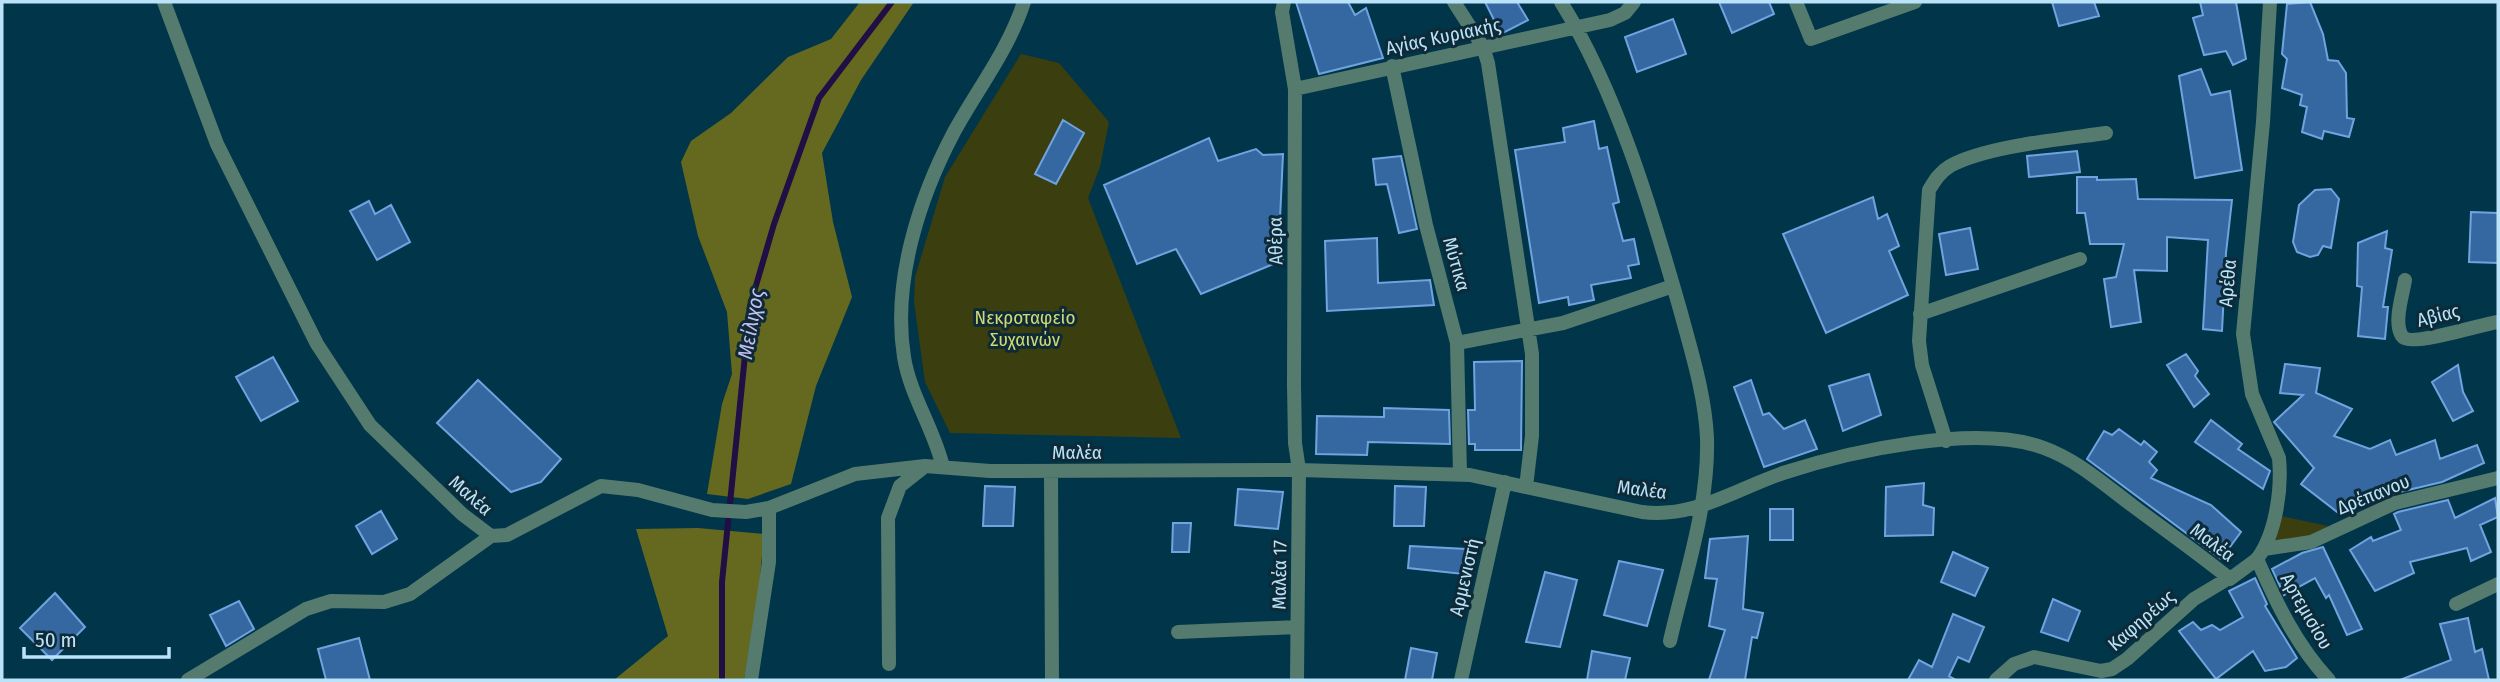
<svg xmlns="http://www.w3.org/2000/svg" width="2500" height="682" viewBox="0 0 2500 682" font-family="'Fira Sans Condensed',sans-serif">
  <rect width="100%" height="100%" fill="#01354a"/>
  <path fill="#3b3e0e" d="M1021,54L1059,63L1109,122L1100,167L1088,198L1181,438L950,433L925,382L914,302L915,277L945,177Z
    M2281,516L2328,526L2313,536L2273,541Z"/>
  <path fill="#65691f" d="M860,2H914L861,80L822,153L833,222L852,297L816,386L791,484L748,499L707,494L722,404L732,374L727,312L698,236L681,162L691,141L731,113L788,57L831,39Z
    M698,528L764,534L759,588L744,680H614L668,636L636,529Z"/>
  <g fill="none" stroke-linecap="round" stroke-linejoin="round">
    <path stroke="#200e44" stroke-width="6" d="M722,680V582L750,306L774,224L819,98L892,2"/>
  </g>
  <path fill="#3568a0" stroke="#70a4e0" stroke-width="2" d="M1296,2H1348L1355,15L1366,8L1383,58L1319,74Z
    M1485,2H1517L1528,20L1501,34Z
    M1719,2H1769L1774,14L1732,33Z
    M2052,2H2094L2099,16L2059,26Z
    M2200,2H2236L2246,59L2233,65L2226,51L2204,55L2193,18L2203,15Z
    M2310,2L2323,34L2328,60L2338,61L2346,73L2347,118L2354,119L2349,137L2324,131L2322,139L2302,132L2307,107L2300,105L2302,95L2282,88L2287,59L2282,54L2287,4Z
    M1673,19L1686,54L1637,72L1625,37Z
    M2201,69L2211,95L2230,91L2242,170L2195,178L2179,76Z
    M1063,120L1084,133L1056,184L1035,174Z
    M1594,121L1599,149L1607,147L1619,202L1613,204L1623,241L1634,239L1639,264L1628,266L1631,278L1591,285L1594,300L1569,305L1568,297L1539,303L1515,150L1565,142L1563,128Z
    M1209,138L1218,161L1256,149L1263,155L1283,154L1280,219L1273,222L1283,260L1201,294L1176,249L1137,264L1104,185Z
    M2077,151L2080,172L2029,177L2027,156Z
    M1401,156L1417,229L1399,233L1387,184L1376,185L1373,159Z
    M2077,177H2097V180L2136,179L2138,199L2232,200L2226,253L2222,331L2203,329L2208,240L2167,237V271L2134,270L2141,322L2111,327L2104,279L2116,277L2124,244H2090L2085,213H2077Z
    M2331,189L2339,199L2331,248L2323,246L2318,255L2310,257L2297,252L2293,242L2299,205L2315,190Z
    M1873,197L1878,219L1887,214L1899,246L1889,251L1908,295L1826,333L1783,234Z
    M369,201L375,214L391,205L410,242L377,260L350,211Z
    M2471,212L2498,213V263L2469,262Z
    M1970,228L1978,269L1946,275L1939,234Z
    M2387,231L2385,248L2392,250L2383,307H2388L2385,339L2358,336L2362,287L2357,286L2358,243Z
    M1377,238L1378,283L1430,280L1434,305L1327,311L1325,241Z
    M2186,354L2198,371L2195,376L2209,394L2194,407L2167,365Z
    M273,357L298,401L261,421L236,377Z
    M1522,361L1521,450H1475V444H1469L1468,410H1475L1474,362Z
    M2285,364L2320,368L2316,393L2352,409L2334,436L2370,449L2390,440L2396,455L2435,440L2440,459L2477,445L2484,463L2442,482L2387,495L2341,515L2301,484L2314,468L2274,422L2303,395L2280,393Z
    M2458,365L2463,392L2473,411L2453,421L2432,382Z
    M1869,374L1881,415L1843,431L1829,386Z
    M478,380L561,459L541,482L511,492L437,423Z
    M1751,380L1763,415L1769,413L1784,429L1805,420L1817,449L1764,467L1734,387Z
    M1384,408L1449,410L1450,444L1368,442L1367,455L1316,454L1317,416L1384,417Z
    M2211,420L2242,444L2238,449L2270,471L2263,489L2195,442Z
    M2119,429L2141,445L2144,441L2157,452L2149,462L2157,470L2151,478L2211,505L2241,532L2221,559L2087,459L2104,431L2112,435Z
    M1924,483L1923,505L1934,508L1933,535L1885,536L1886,487Z
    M985,486L1015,487L1013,526H983Z
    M1395,486L1426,487L1424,526H1394Z
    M1238,489L1283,492L1278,529L1235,525Z
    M2495,498L2498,517L2480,525L2491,552L2471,561L2467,548L2410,562L2414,573L2375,591L2350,550L2371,537L2373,541L2401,530L2394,514L2398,512L2448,500L2455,518Z
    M1770,509H1793V540H1770Z
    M381,511L397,539L372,554L356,526Z
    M1173,523H1191L1189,552H1172Z
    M1748,536L1743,609L1763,613L1757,638L1752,637L1745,680H1709L1725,630L1709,626L1717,579L1705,578L1710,539Z
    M1410,546L1466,549L1463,574L1408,568Z
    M2323,547L2362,629L2347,635L2329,595L2326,598L2315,578L2284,595L2272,569L2302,553Z
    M1953,552L1988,568L1975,596L1941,582Z
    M1619,561L1663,570L1647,626L1604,615Z
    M1545,572L1577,580L1560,647L1526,642Z
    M2255,578L2267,604L2265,606L2297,658L2286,667L2265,671L2253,651L2216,679L2179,631L2193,622L2201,630L2212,625L2220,630L2243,617L2229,591Z
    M55,593L85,627L52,660L20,628Z
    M2053,599L2080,611L2068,641L2041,632Z
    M239,601L254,629L226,646L210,615Z
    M1953,614L1984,627L1969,662L1958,657L1949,676L1956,680H1908L1919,660L1932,667Z
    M2468,618L2475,652L2482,649L2489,680H2400L2451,660L2440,624Z
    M359,638L370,680H326L318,649Z
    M1411,648L1437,653L1432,680H1405Z
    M1592,651L1630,658L1625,680H1587Z"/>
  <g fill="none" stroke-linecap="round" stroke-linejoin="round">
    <path stroke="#557b6f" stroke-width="14" d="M164,2L217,144L317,344L370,425L462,514L491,536L507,535L601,486L638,490L712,510L746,512L769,508L855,474L925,466L990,471L1299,470L1470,475L1642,512C1693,519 1736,489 1783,473C1851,451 1976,423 2044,448C2077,460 2105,485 2133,506C2165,530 2199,554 2230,579L2257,559C2276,602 2296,645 2329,680
      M1284,2L1282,12L1295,89L1294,385L1295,443L1299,470L1297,680
      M1454,2L1483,47L1488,63L1532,354V436L1526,487
      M1561,2C1617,92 1652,211 1681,313C1692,354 1705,395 1707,438C1709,506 1685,575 1670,641
      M1796,2L1811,39L1915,2
      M1392,66L1426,225L1457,343L1460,474
      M1295,89L1610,20L1625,13L1634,2
      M2405,280C2403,294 2393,323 2402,336C2410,348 2481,324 2498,322
      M1920,314L2080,259
      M1457,343L1563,323L1673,286
      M1946,441L1922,365L1919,341L1929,190C1935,180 1940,172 1950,166C1986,146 2064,139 2106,133
      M943,467C934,429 910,395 904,357C892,282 919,198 954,132C978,88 1008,51 1024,2
      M1051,471L1052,680
      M2264,549L2311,542L2395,503L2498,478
      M2456,604L2498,584
      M1178,632L1297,627
      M889,664L888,518L900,486L924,467
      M188,680L306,609L331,601L384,602L410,594L491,536
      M751,680L769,562V508
      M1461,680L1505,482
      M1996,680L2014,664L2034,657L2101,671L2112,669L2127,659L2194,599L2224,581V574"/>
    <path stroke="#557b6f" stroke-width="14" d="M2257,559C2276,534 2282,489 2279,458L2252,394L2243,334L2263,122L2270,2"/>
  </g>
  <g text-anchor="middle" stroke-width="6" stroke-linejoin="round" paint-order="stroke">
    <g font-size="19" fill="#bae3f9" stroke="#0e2a37">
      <text transform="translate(1443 36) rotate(-12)" y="7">Αγίας Κυριακής</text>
      <text transform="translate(1275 241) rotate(-91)" y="7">Αθέρα</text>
      <text transform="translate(1457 264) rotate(74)" y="7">Μύτικα</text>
      <text transform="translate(2227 283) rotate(-85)" y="7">Αρέθα</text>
      <text transform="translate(2438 315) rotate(-14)" y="7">Αβίας</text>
      <text x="1077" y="459">Μαλέα</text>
      <text transform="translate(1642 489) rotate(7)" y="7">Μαλέα</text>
      <text transform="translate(2373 494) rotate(-22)" y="7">Δρέπανου</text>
      <text transform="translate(471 495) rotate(41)" y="7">Μαλέα</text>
      <text transform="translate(2213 542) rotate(37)" y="7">Μαλέα</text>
      <text transform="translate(1279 575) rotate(-89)" y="7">Μαλέα 17</text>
      <text transform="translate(1464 577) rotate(-77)" y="7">Αρμενιστή</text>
      <text transform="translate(2307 611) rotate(60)" y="7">Αρτεμισίου</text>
      <text transform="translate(2141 620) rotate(-41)" y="7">Καφηρέως</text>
    </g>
    <g font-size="19" fill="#d1d974" stroke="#0e2a37">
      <text x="1025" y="324">Νεκροταφείο<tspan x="1025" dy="22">Συχαινών</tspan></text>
    </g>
    <g font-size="21" font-style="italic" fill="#c7bdf3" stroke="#0e2a37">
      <text transform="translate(751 324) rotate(-80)" y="7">Μείλιχος</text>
    </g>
  </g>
  <rect width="2500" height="682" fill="none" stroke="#bae3f9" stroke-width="7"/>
  <path d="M24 647v10h145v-10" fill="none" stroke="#bae3f9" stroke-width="3.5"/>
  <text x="35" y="647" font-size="21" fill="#bae3f9" stroke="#0e2a37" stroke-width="5" paint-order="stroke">50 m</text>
</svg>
